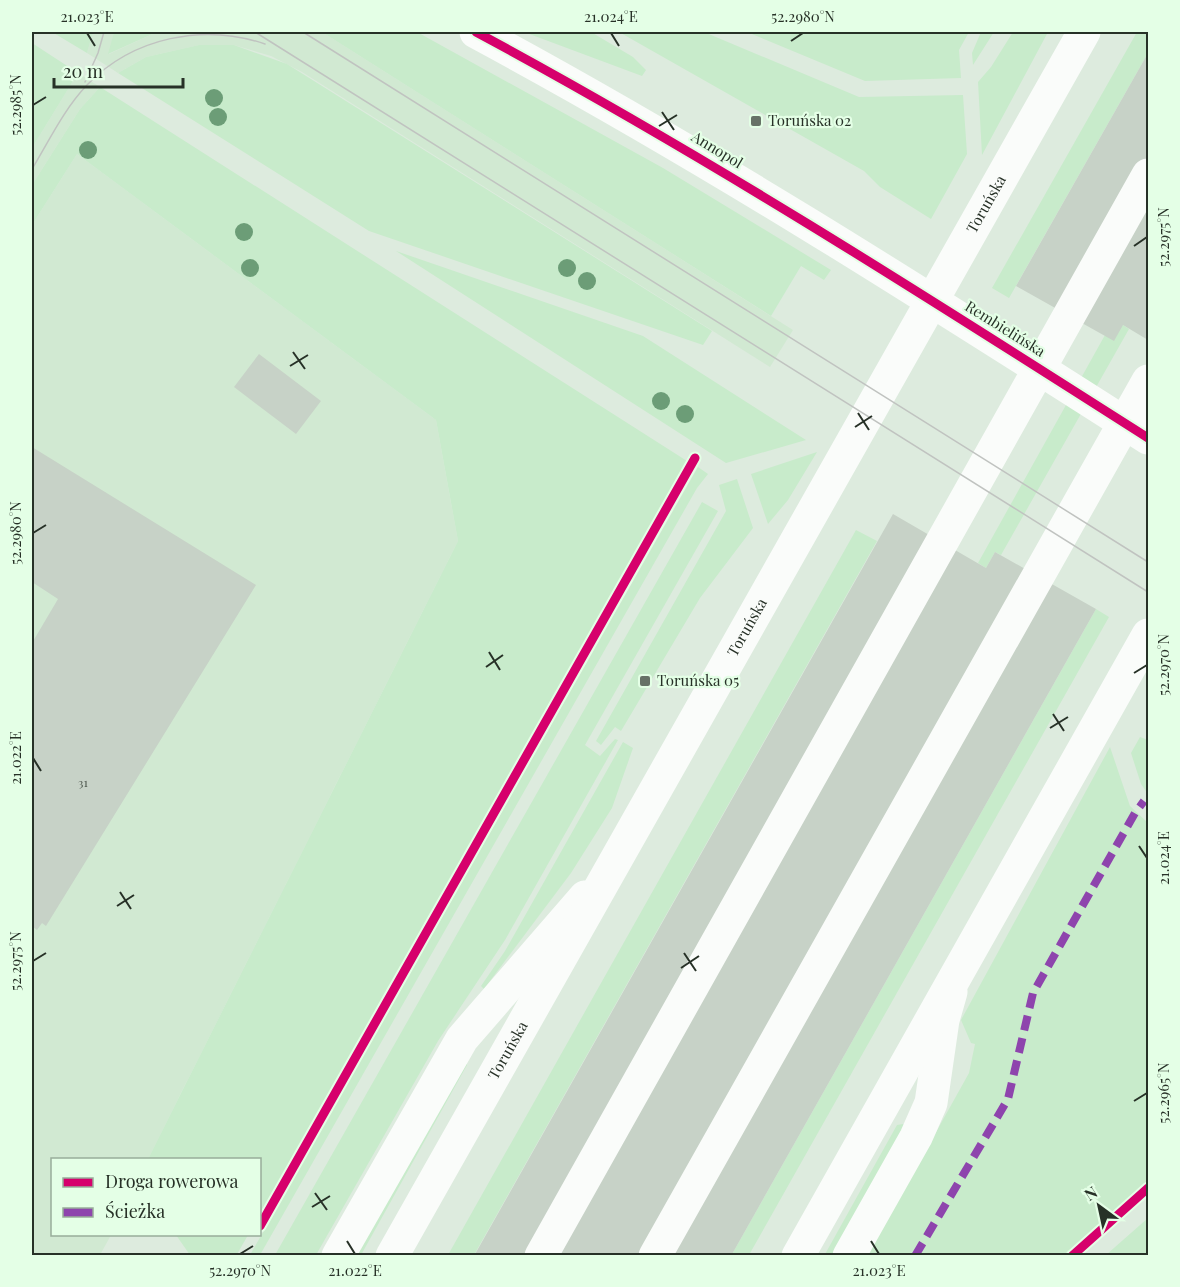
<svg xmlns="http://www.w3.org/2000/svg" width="1180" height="1287" viewBox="0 0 1180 1287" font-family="'Playfair Display',serif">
  <rect width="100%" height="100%" fill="#ddebde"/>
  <path fill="#d1e9d2" d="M93,32H114L109,54L157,32H322L793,330L770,367L302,72L271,56L234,45H199L146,57L118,73L87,53Z
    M78,73L100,87L80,109L32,185V148Z
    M77,154L436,420L458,541L148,1159L52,1160V1234L111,1235L100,1255H32V225Z"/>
  <path fill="#c8ebcb" d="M52,32H93L87,53Z
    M114,32H157L108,54Z
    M322,32H417L663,168L831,270L824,280L801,266L771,316Z
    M524,32H591L633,57L646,70L642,76Z
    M619,32H704L859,97L963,95L967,154L931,219L880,187L864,171Z
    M747,32H969L959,50L961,78L865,81Z
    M981,32H994L973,65L972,53Z
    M1013,32H1048L982,155L978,82L991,67Z
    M1137,32H1148V53L1009,298L992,288Z
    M32,43L78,73L32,148Z
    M199,45H234L287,64L712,331L703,345L369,231L118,73L146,57Z
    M100,87L687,461L260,1215V1160L148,1159L458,541L436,420L77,154L32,225V185L80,109Z
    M396,251L643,336L806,440L726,463Z
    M1123,325L1129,329L1001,555L995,552L986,568L978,563L1105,335Z
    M817,452L788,500L768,524L751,474Z
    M698,467L708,474L697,488L260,1255H250Z
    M737,479L753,528L700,598L621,731L615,727L601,745L596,741L726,511L719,485Z
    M702,502L718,511L585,745L600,756L615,739L618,740L505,940L438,1041L316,1255H275Z
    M856,530L877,541L474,1255H448Z
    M1096,609L1109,617L749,1255L731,1256Z
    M1140,737L1148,740V794L1141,784L1131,753Z
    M623,742L633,748L612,808L571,873L484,989L481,986L505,951Z
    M1110,747L1130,806L1148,823V1181L1064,1255L867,1256L969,1073L975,1044L971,1043L961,1020Z
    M467,1060V1065L361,1255L350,1256Z
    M903,1124L905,1126L834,1255L824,1256L897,1125Z
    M1148,1218V1255H1106Z
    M176,1235H248L236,1256L190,1255Z"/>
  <path fill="#c7d2c7" d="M1148,53V340L1123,325L1114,341L1016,286Z
    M259,354L321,401L296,434L234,387Z
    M32,447L256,585L46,926L42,923L37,930L32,926V643L58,599L32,582Z
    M893,514L986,568L995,552L1096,609L731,1256H474Z"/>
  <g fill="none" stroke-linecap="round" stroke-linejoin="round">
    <path stroke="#fafcfa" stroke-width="33" d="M476,32C707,156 927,297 1148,438
      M338,1256L462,1039L585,897
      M849,1256L916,1137L931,1103L943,1020L951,992"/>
    <g stroke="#fafcfa" stroke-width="33">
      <path id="s1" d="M392,1256L1084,32"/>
      <path d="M798,1256L1148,635"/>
    </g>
    <path stroke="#fafcfa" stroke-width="33" d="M541,1256L1148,175
      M655,1256L1148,381"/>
    <path stroke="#c0c3c0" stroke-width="1.5" d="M255,32L1148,592
      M303,32L1148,562
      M85,82L98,53L104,32
      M32,169C49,141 64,109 87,85C133,37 204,23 265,44"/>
    <path stroke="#8e44ad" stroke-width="8" stroke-dasharray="15 8" stroke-linecap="butt" d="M915,1256L1008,1099L1033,993L1135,813L1144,801"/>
    <g stroke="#e4ffe6" stroke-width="13">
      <path id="cycleway" d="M476,32C707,156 927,297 1148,438
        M260,1226L695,458
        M1072,1256L1148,1188"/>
    </g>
    <use href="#cycleway" stroke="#d6006c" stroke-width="9"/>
  </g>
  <g fill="#6c9d77">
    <circle cx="214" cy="98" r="9"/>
    <circle cx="218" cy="117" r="9"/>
    <circle cx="88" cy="150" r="9"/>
    <circle cx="244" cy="232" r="9"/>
    <circle cx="250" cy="268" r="9"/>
    <circle cx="567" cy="268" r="9"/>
    <circle cx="587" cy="281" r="9"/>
    <circle cx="661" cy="401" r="9"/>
    <circle cx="685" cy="414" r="9"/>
  </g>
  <path fill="none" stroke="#273127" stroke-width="2" d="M87,33L95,46M611,33L619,46M791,41L803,33M33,105L46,97M662,112L674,130M659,126L677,115M1134,246L1147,237M293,352L305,369M290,366L308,355M858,413L869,430M855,427L872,416M33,533L46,525M489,652L500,670M486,667L503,655M1134,673L1147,665M1053,714L1064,731M1050,728L1068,717M33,758L41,771M1139,846L1147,858M120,892L131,909M117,906L134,895M684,953L696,971M33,961L46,953M681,968L699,956M1134,1101L1147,1093M315,1193L327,1210M312,1207L330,1196M347,1241L355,1254M871,1241L879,1254M240,1254L253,1246"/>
  <g fill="#677267" stroke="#e4ffe6" stroke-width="2">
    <rect x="750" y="115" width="12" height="12" rx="3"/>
    <rect x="639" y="675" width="12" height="12" rx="3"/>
  </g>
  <g text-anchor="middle" stroke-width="4.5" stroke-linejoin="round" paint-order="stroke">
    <g font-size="12" fill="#4f594f">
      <text x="83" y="787">31</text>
    </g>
    <g font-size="15" fill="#273127" stroke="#e4ffe6" text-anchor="start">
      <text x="768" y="126">Toruńska 02</text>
      <text x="657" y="686">Toruńska 05</text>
    </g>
    <g font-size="15" fill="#273127" stroke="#e4ffe6">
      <text transform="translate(717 150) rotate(31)" y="5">Annopol</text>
      <text dy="5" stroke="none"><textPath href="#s1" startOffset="1208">Toruńska</textPath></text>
      <text transform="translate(1005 329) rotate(32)" y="5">Rembielińska</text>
      <text dy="5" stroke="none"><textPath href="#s1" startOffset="722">Toruńska</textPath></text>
      <text dy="5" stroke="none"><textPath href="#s1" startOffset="236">Toruńska</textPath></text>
    </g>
  </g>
  <rect width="1180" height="1287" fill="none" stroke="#e4ffe6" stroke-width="66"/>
  <rect x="51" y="1158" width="210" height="78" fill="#e4ffe6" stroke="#98ad9a" stroke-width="1.5"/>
  <rect x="63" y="1178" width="30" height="9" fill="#d6006c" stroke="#98ad9a" stroke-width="1.5"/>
  <text x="105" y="1188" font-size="18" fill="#273127">Droga rowerowa</text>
  <rect x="63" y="1208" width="30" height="9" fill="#8e44ad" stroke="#98ad9a" stroke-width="1.5"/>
  <text x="105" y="1218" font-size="18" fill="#273127">Ścieżka</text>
  <g transform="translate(1099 1206) rotate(327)" stroke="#e4ffe6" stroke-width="4.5" paint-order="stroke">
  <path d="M0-4.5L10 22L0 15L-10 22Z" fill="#273127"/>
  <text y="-9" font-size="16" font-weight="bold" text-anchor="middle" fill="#273127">N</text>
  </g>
  <path d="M54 78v9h129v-9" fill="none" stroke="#273127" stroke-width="3"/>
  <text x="63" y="78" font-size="18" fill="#273127" stroke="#e4ffe6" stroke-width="4.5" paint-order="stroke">20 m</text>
  <rect x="33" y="33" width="1114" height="1221" fill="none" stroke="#273127" stroke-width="2"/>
  <g font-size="15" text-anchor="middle" fill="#273127">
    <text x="87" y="22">21.023°E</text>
    <text x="611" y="22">21.024°E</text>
    <text x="803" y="22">52.2980°N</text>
    <text transform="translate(16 105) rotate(-90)" y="5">52.2985°N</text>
    <text transform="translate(1164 237) rotate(-90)" y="5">52.2975°N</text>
    <text transform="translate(16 533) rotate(-90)" y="5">52.2980°N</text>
    <text transform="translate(1164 665) rotate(-90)" y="5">52.2970°N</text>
    <text transform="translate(16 758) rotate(-90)" y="5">21.022°E</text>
    <text transform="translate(1164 858) rotate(-90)" y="5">21.024°E</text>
    <text transform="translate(16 961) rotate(-90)" y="5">52.2975°N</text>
    <text transform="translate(1164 1093) rotate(-90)" y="5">52.2965°N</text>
    <text x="240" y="1276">52.2970°N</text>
    <text x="355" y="1276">21.022°E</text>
    <text x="879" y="1276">21.023°E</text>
  </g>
</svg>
